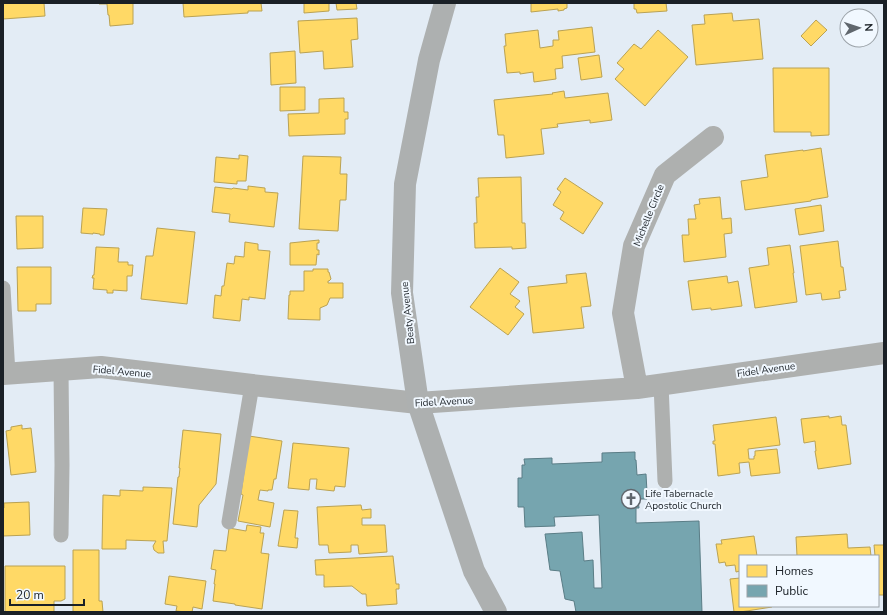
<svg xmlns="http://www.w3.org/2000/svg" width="887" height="615" viewBox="0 0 887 615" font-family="'Nunito Sans',sans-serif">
  <rect width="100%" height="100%" fill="#e3ecf5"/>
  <path fill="#ffd966" stroke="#baa253" d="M3,3H44L45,16L3,19Z
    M99,3H133V24L110,26L109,15H108L107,4H99Z
    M183,3H261L262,11H248V13L184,17Z
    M304,3H329V11L304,13Z
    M336,3H356L357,9L337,10Z
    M531,3H567V8L564,9V10L558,11V9L531,12Z
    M634,3H666L667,11L637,13L636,9H634Z
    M732,13L733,21L759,19L763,59L696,65L692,25L705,24L704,15Z
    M357,18L358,39L351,40L353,67L324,69L323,51L300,53L298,21Z
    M816,20L827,30L811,46L801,36Z
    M592,27L595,52L562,56L563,68L555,69L556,79L534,82L533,72L520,74V72L507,73L504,46H506L505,34L538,30L540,48L553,46V40H559L558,31Z
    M658,30L688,57L645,106L615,79L624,69L617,63L634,44L641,49Z
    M295,51L296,83L271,85L270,53Z
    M599,55L602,77L581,80L578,58Z
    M773,68H829V135L811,136V132H774Z
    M280,87H305V110L280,111Z
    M564,91L565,98L608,93L612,120L590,123V120L557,124L558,127L541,129L544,154L506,158L504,135H498L494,100L553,94L552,93Z
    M344,98V112H348V119H345V134L289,136L288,114L319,113V99Z
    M821,148L828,197L811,200V201L745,210L741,181L768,177L765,155L803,150V151Z
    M239,155L248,156L246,181H237V184L214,182L216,157L239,159Z
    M303,156L341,157L340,174H347L346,200H340L338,231L299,229Z
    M521,177L522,223H525L526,248L512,249V247L475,248L474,223H477L476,197H479L478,178Z
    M565,178L603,203L583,234L560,219L564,212L553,205L561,192L557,189Z
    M248,186L265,188V192L278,193L274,227L229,222L230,214L212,212L215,187L232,189L233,188L248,190Z
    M720,197L722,219L731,218L732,233L724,234L726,257L684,262L682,235H689L688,219H696L694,205L700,204L699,199Z
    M821,205L824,231L799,235L795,209Z
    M83,208L107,209L104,235H100V234L93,233V234L81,233Z
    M16,216H43V248L17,249Z
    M157,228L195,232L187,304L141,299L146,256H153Z
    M319,240V243H317V250H319V255L317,254L316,265H290V243Z
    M838,241L841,267H843L846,290L839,291L840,298L822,300L821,293L806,295L800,246Z
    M245,242L258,244V250L270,251L265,299L249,297V300L242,299L240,321L213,318L215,295L221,296L222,286H224L227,263L234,264L235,256L244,257Z
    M790,245L794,273H793L797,302L755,308L749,268L769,265L767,248Z
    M96,247L119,248L118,262H128V265H133L132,276H127V291L113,290V293H107V290L93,289L94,278H92L93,275H94Z
    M17,267H51V304H36V311H18Z
    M500,268L519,282L510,294L520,301L515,307L524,314L508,335L470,307Z
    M313,269H328V272H329L331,279L329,281H328V283H343V298H330L327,305L320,308V320L288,319L289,295H290V291H304V271H313Z
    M586,273L591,306L581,307L584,328L533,333L528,287L567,283L566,275Z
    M727,276L728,283L738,281L742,306L711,310V308L692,310L688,281Z
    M829,416V418L841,416L842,425H846L851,464L818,469L815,451H816L815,441L804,443L801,419Z
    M776,417L780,445L748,449L749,459H754V456H755V451L777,449L780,473L751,476L749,462L739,463L740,473L718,476L715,444H713V441H715L713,425Z
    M22,425V429L31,428L36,472L11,475L6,431L11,430V427Z
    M183,430L221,434L216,484L199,505L197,527L173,524L178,477H179L180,468H179Z
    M249,436L282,441L276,479H274L272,490H268V491L260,490L258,500L274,503L270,527L238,521L243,495L241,494Z
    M293,443L349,448L345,487L335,486L334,491L316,489L317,479H310L309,490L288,488Z
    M143,487L172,488L167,541H163L164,553H158L154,550L153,546L156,541L126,540V549H102L103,495L120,496V490L143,491Z
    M29,502L30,535L3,536V508H4V503Z
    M361,505L362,510L371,509V518H362V525H385L387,552L359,554L358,545H351V552L329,553L328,545H319L317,507Z
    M284,510L298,511L295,538H298L297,548L278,546Z
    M247,525L261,527L260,533H264L261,553L269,554L262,609L235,605V604L213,601L215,584H214L216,570L211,569L214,550L226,551L229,528L246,531Z
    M847,534L848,548L870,547L871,556H797L796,537Z
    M754,536L757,556H740V571L736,572L735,565L726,566L725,562L719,563L716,544H722L721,540Z
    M874,545H884V595H878V556H875Z
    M73,550H99V601H102L103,612H73Z
    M393,556L396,584H399V589H396L397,604L367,606L366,594H362L352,586L324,587V575H316L315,560Z
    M5,566H65V599L61,601H54V612H5Z
    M169,576L206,581L202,609L193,607L192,612H186L176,611L177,606L165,604Z
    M740,578V606H772V607L740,612H734L730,579Z"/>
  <path fill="#76a5af" stroke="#5a7d86" d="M635,452V460H636L637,475L646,474L647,492H645V495H647V499H638L639,508H636V523L699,521L702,612H576L574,601L565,599L560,571L550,570L545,534L582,532L584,561L593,560L594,588H602L599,515L554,517L555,526L525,527L524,507H518V478H522V465H525L524,459L552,458V464L602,462V453Z"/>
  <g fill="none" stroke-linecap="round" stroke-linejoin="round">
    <path stroke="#aeb0af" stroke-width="15" d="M3,288L8,374
      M661,384L665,481
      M229,522L252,385
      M61,535L62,465L61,370"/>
    <path stroke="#aeb0af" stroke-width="22" d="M3,374L101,367L252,385L418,403L637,388L884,353
      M637,388L623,313L634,246L665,175L713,137"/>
    <path stroke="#adb0b0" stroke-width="22" d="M445,3L429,60L405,184L402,293L418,403L474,571L496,612"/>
  </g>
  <defs>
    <g id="church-ring" transform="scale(1)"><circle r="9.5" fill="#f1f8ff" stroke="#60676e" stroke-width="1.5"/><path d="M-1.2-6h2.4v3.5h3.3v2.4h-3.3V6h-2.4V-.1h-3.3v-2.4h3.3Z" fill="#60676e"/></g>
  </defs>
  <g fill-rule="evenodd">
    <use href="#church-ring" x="631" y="499"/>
  </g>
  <g text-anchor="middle" stroke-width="4" stroke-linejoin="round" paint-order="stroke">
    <g font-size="10" fill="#1a2026" stroke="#f1f8ff">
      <text transform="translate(648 215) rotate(-68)" y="4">Michelle Circle</text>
      <text transform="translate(407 313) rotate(-96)" y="4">Beaty Avenue</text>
      <text transform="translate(766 369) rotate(-8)" y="4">Fidel Avenue</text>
      <text transform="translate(122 371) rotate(5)" y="4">Fidel Avenue</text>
      <text transform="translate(444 401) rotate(-3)" y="4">Fidel Avenue</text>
    </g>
    <g font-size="10" fill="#1a2026" stroke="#f1f8ff" text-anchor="start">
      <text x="645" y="497">Life Tabernacle<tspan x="645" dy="12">Apostolic Church</tspan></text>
    </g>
  </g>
  <rect width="887" height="615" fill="none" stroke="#1a2026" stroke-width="8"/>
  <rect x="739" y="555" width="140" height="52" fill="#f1f8ff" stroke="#9ba2a8"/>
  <rect x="747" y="565" width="20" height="12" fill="#ffd966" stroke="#9ba2a8"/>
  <text x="775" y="575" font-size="12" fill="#1a2026">Homes</text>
  <rect x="747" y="585" width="20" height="12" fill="#76a5af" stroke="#9ba2a8"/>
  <text x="775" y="595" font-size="12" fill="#1a2026">Public</text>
  <g transform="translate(859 28) rotate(87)"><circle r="19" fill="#f1f8ff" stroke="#9ba2a8"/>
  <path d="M0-3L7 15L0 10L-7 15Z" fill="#60676e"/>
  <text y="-6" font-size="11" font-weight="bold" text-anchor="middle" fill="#1a2026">N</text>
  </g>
  <path d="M10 599v6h74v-6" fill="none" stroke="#1a2026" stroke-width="2"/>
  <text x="16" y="599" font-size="12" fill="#1a2026" stroke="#f1f8ff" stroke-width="3" paint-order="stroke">20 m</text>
</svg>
